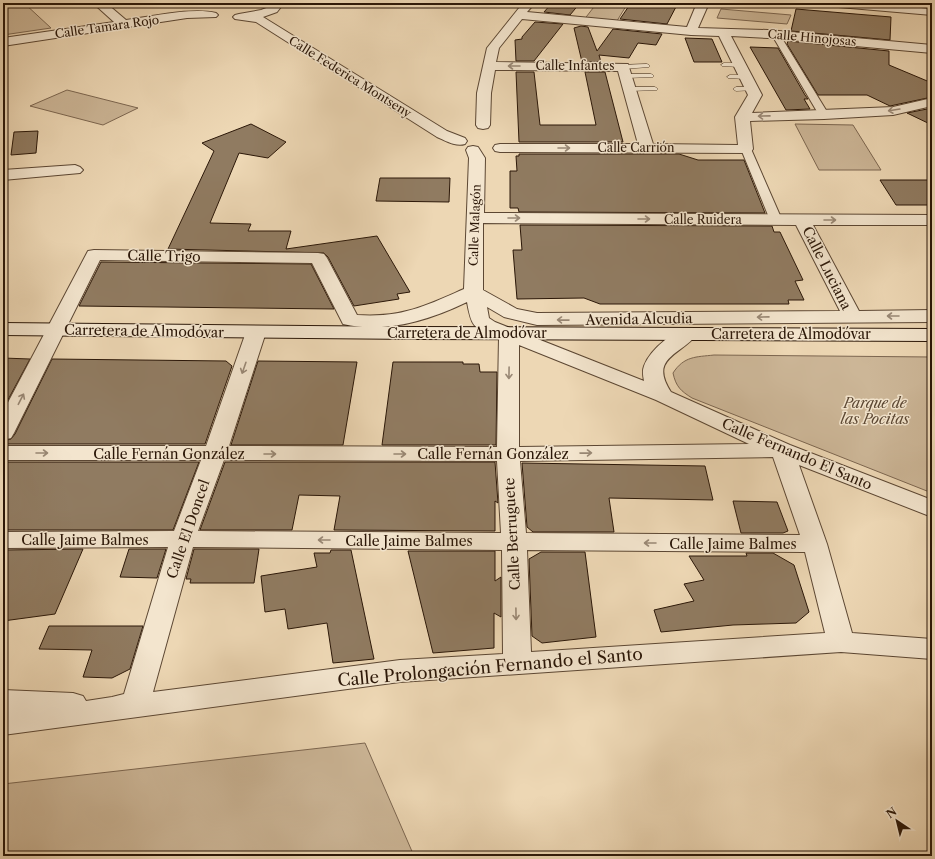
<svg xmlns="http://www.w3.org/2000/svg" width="935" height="859" viewBox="0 0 935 859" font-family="'Libre Caslon Text',serif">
  <rect width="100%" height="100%" fill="#edd7b4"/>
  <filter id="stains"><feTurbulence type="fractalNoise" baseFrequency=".005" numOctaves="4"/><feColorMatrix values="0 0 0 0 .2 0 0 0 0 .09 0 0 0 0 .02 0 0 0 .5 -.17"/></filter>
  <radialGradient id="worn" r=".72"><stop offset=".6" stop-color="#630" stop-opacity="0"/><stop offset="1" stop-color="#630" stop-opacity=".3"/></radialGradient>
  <path fill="#ccb697" stroke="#7c6650" d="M3,3H24L51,28L3,35Z
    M597,3H628L615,24L583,21Z
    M721,9L791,15L787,24L717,18Z
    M67,90L138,108L103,125L30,106Z
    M795,124L853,125L881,170H819Z
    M714,355L932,357V493L692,398C681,391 676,387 673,373C684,356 696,357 714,355Z
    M365,743L414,856H3V784Z"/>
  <path fill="#907b61" stroke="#2b1708" d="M552,3H580L570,15L544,12Z
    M631,3H678L667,24L620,19Z
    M796,9L891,17L890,40L791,31Z
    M535,22L563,24L534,61H516L515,40L522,39V37Z
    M581,26L588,27L597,51L613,29L662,34L656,45L638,43L629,58L599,55L601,62H582L574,28Z
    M685,38L712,39L722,62H694Z
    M788,41L889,51V65L932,83V97L890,106L867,95H818L787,44Z
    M750,47L778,48L805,95L808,99H804L810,109L786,110Z
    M516,72H534L540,125H596L585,72H605L623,142H519Z
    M932,108V125L907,113Z
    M251,124L286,142L268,158L239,153L210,223L251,224L248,231H291L286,249L377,236L410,292L397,294L399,299L354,306L328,257L324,253L168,249L214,151L202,143Z
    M38,131L36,153L11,155L14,132Z
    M519,154H679L698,160H744L765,213L519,212L518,208H510V171H517L516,156H519Z
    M380,178H450L449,202L376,201Z
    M880,180H932V205H896Z
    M520,225L772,226L774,232H780L803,280L795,281L804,300H788L789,304H600L584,298L517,299L513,250H522Z
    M101,262L311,264L334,309L79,306Z
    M3,358L30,359L3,409Z
    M52,359L226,361L232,366L205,444H3V441L11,439L15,434Z
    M258,361L357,362L343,445H231Z
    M393,362H463V364H479L480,372H497L496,445H382Z
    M3,462H199L173,530H3Z
    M225,462H495L498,503L495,501V531L334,530L340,496L299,495L292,530H200Z
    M522,463L705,466L713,500L609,498L614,532H533L527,527Z
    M733,501L777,502L788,531L783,533H741Z
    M83,549L55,614L3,621V550Z
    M129,549H166L157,578L120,577Z
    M194,549H259L254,583H190L191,579H186Z
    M331,550H351L374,659L333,663L327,623L288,629L285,609L265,612L261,576L317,567L314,553H330Z
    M408,551H495V581L501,577V617L494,613V648L433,653Z
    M541,552H585L596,637L542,643L532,636L529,559Z
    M746,553H773L794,565L809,612L796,623L733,625L661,632L654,610L694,601L684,584L704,580L689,556H747Z
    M49,626H143L130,669L112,678L83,677L92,650L39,649Z"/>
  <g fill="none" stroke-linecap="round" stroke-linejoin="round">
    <g stroke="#5c4733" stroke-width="1">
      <path id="service" d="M724,63H740L743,65L740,67L722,66L721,65Z
        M647,64L649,65V67L623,69L620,67L623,65Z
        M651,74L653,75V77L625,78L622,76L625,74Z
        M730,75H746L749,77L746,79L728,78L727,77Z
        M655,87L658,89L657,90L629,91L626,89L629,87Z
        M752,87L755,89L754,90L736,91L733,89L736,87Z"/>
    </g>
    <g stroke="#5c4733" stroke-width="2">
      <path id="pedestrian" d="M776,32L780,35L829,115L828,117H820L819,115L772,35Z
        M746,146L751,149L782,220L780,223H772L770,220L741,149Z"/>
    </g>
    <g stroke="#5c4733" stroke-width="2">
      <path id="minor" d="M93,3H106L126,20C151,17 192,7 216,13L218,15L216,17L187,18L3,46V38L114,22Z
        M272,3H284L277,12L263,17L447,131L465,138L467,141L465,144C456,147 446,141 437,137L256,22L235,19L233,17L235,15L239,14L261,10L269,7Z
        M523,3L534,4L527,12L687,27L697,3H709L698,28L768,30L932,45V53L768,38L731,36L762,95L752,113L893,107L932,98V106L893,115L824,119L750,121L753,149L751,152L746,153L500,152L495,151L493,148L495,145L500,144H638L618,71L495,70L491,93L490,125L488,128L483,129L478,128L476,125L477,93L487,48ZM522,19L691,35L719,36L748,95L735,117L738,145L653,144L628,64L496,62L499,48Z
        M821,3H866L932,9V15L827,6Z
        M473,146L478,147L485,158L484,213L932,215V225H813L859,311L932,310V322L537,325L504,317L487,307L489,318L495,322L644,381C643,376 642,371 644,366C650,350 676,326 694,330L697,334C682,355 648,357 671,392L790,445L932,500V517L799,465L827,544L852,633L932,639V659L841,652L400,682L3,735V690L73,693L83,696L86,701L112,697L124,694L168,547L3,548V532L174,531L201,460H3V446H206L246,332L249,328L256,326L263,328L266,332L229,446L497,447L499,337C474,327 472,330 467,302C430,320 385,334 343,324L312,263L100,260L14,433L11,438L3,440V412L88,251L94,250L318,253L324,254L327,258L357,315C402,318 425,306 464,289L469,158L466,150L468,147ZM483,223L796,225L840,311L537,313L517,309L483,290ZM519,345L656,400L749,444L519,447ZM773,457L800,535L526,533L520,461ZM224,460L497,461L501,533L198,531ZM193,547L502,550L503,654L400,660L153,692ZM527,550L805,552L825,633L531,652Z
        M75,165L80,167L83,170L80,173L3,180V170Z"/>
    </g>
    <g stroke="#2b1708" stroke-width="2">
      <path id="secondary" d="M3,323L416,327L932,329V341L416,339L3,335Z"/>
    </g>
    <use href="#service" fill="#f3e5ce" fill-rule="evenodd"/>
    <use href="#pedestrian" fill="#f3e5ce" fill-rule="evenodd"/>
    <use href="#minor" fill="#f3e5ce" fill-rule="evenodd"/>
    <use href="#secondary" fill="#f3e5ce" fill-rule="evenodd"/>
  </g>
  <defs><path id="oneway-shaft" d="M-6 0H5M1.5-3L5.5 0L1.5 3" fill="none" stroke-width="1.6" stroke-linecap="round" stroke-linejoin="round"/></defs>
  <g stroke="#998875">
    <use href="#oneway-shaft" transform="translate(514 66) rotate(-180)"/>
    <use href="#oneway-shaft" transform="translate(894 110) rotate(171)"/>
    <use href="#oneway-shaft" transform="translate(764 116) rotate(179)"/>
    <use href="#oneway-shaft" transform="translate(564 148)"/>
    <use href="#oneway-shaft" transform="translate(514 218)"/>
    <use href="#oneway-shaft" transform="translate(644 219)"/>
    <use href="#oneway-shaft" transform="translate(830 220)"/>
    <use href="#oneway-shaft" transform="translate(893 316) rotate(180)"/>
    <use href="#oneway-shaft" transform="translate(763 317) rotate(179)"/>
    <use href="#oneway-shaft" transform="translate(563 320) rotate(-179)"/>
    <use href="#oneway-shaft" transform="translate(244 368) rotate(109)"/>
    <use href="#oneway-shaft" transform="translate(509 373) rotate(91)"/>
    <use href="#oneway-shaft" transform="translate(21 399) rotate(-63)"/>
    <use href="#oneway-shaft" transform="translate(42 453)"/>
    <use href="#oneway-shaft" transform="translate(586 453) rotate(-1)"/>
    <use href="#oneway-shaft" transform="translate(270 454)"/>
    <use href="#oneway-shaft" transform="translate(400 454)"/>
    <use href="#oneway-shaft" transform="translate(324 540) rotate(-180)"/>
    <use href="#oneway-shaft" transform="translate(650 543) rotate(-180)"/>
    <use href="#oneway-shaft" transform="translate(516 614) rotate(89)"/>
  </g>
  <g text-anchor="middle" stroke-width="3" stroke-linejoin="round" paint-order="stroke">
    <g font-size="12" fill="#2b1708" stroke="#f3e5ce">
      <text transform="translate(107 27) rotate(-8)" y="4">Calle Tamara Rojo</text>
      <text transform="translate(812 38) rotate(5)" y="4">Calle Hinojosas</text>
      <text x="575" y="70">Calle Infantes</text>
      <text transform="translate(350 77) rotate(32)" y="4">Calle Federica Montseny</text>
      <text x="636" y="152">Calle Carrión</text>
      <text x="703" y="224">Calle Ruidera</text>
      <text transform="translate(475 225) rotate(-88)" y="4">Calle Malagón</text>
    </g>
    <g font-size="14" fill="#2b1708" stroke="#f3e5ce">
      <text transform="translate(164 256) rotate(1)" y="5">Calle Trigo</text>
      <text transform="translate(827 268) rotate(63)" y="5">Calle Luciana</text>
      <text transform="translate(639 319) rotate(-1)" y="5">Avenida Alcudia</text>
      <text transform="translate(144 331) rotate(1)" y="5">Carretera de Almodóvar</text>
      <text x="467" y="338">Carretera de Almodóvar</text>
      <text x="791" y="339">Carretera de Almodóvar</text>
      <text x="169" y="459">Calle Fernán González</text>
      <text x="493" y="459">Calle Fernán González</text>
      <text transform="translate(797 454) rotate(23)" y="5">Calle Fernando El Santo</text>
      <text transform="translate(188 529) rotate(-71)" y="5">Calle El Doncel</text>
      <text transform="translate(512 534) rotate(-93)" y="5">Calle Berruguete</text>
      <text x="85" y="545">Calle Jaime Balmes</text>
      <text x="409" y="546">Calle Jaime Balmes</text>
      <text x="733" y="549">Calle Jaime Balmes</text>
    </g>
    <g font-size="14" font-style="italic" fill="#5b4733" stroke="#f3e5ce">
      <text x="875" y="408">Parque de<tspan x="875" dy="16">las Pocitas</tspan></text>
    </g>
    <g font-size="17" fill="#2b1708" stroke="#f3e5ce">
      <text transform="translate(490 667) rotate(-5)" y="6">Calle Prolongación Fernando el Santo</text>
    </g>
  </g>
  <rect width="935" height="859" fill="none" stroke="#edd7b4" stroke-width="16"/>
  <rect x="4" y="4" width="927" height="851" fill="none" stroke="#2b1708" stroke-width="2"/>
  <rect x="8" y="8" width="919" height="843" fill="none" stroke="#2b1708"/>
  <g transform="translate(897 821) rotate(325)" stroke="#f3e5ce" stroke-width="3" paint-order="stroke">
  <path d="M0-3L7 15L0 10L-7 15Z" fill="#2b1708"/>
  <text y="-6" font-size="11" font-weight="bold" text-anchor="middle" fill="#2b1708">N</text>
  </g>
  <rect width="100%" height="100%" filter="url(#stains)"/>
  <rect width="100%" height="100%" fill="url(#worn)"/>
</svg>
